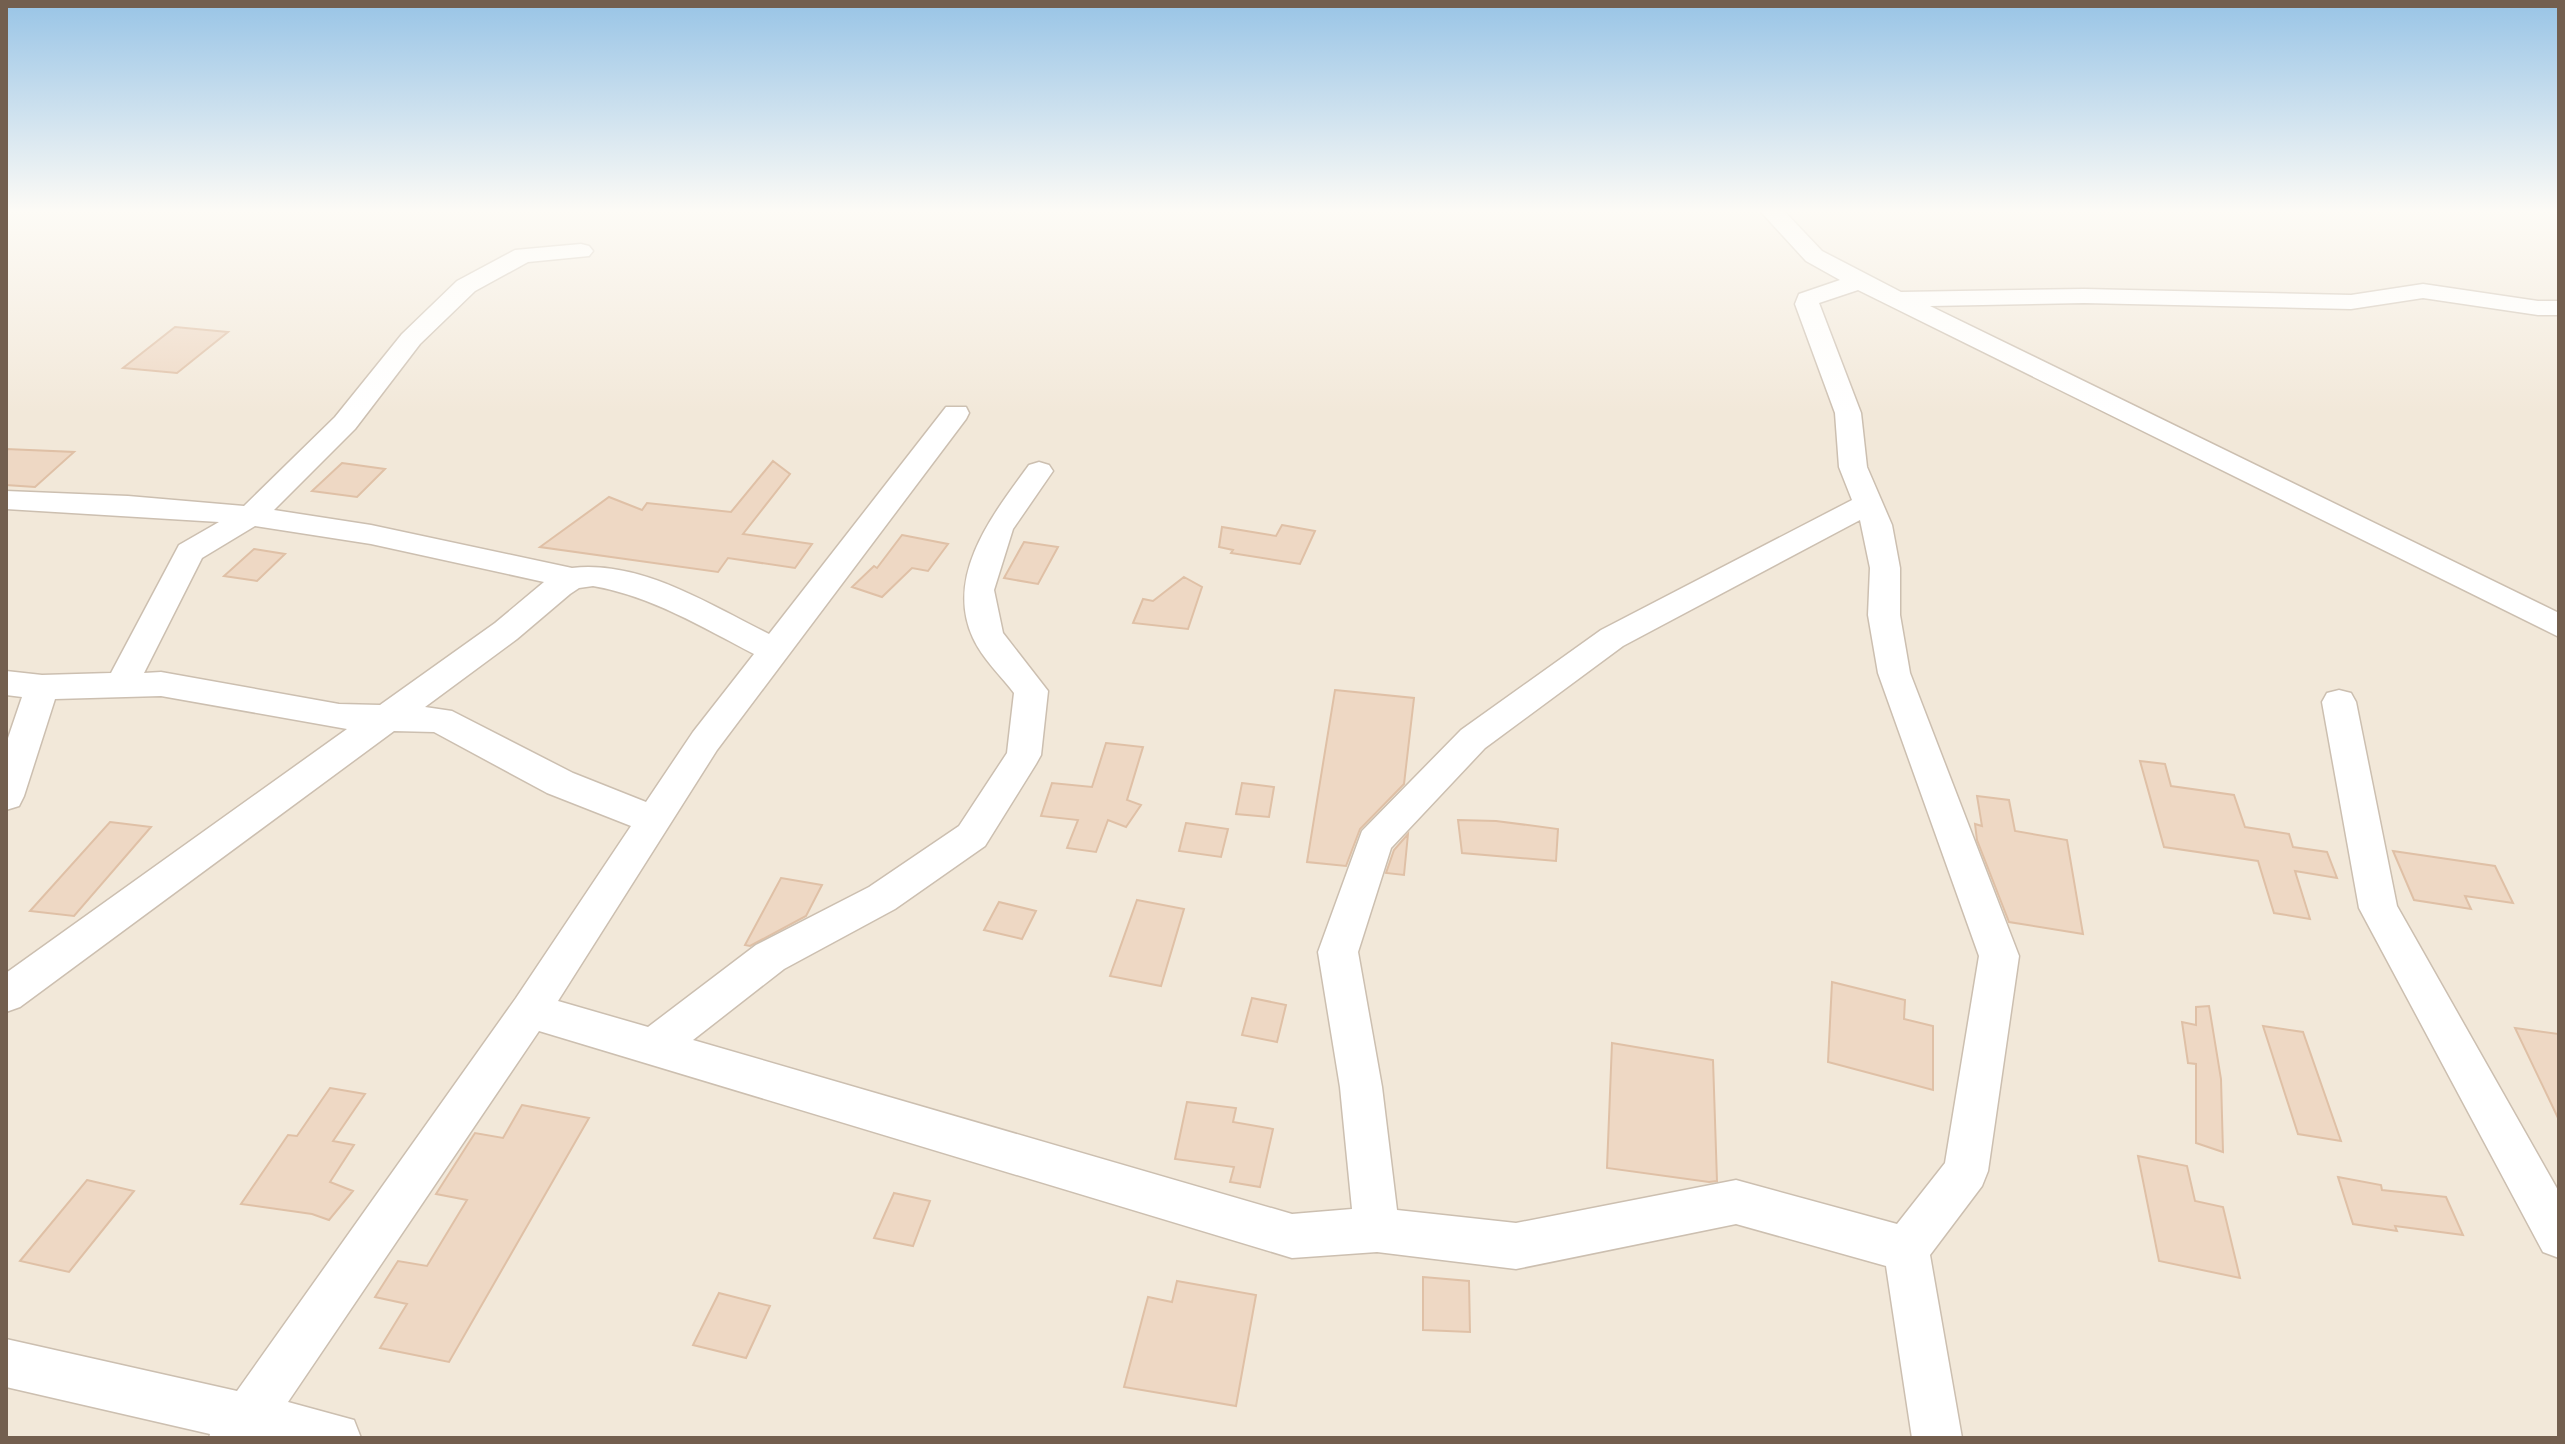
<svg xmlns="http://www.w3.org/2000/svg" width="2565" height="1444" viewBox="0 0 2565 1444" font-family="'DejaVu Sans',sans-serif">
  <rect width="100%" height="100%" fill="#fbf6ea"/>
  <path fill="#f2e8d9" d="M6,212H2559V1438H6Z"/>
  <path fill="#eed8c4" stroke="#dfc0a6" stroke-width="2" d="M175,327L228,332L177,373L123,368Z
    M6,449L74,452L35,487L6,485Z
    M773,461L790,474L743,534L812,544L795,568L728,558L718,572L540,547L609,497L642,510L647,503L731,512Z
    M342,463L385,469L357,497L312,491Z
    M1282,525L1315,531L1300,564L1231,553L1233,550L1219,547L1222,527L1276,536Z
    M902,535L948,544L928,571L912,568L882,597L852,587L874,566L877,568Z
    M1024,542L1058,547L1038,584L1004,578Z
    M254,549L285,554L257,581L224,576Z
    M1184,577L1202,587L1188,629L1133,623L1143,599L1153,601Z
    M1335,690L1414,698L1404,784L1360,829L1346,866L1307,862Z
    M1106,743L1143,747L1127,800L1141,805L1126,827L1108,820L1096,852L1067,848L1078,820L1041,816L1052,783L1092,787Z
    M2140,761L2165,764L2171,786L2234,795L2245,827L2289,834L2293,847L2327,852L2337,878L2295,871L2310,919L2274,913L2258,861L2164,847Z
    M1242,783L1274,787L1269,817L1236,814Z
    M1977,796L2009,800L2015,831L2067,840L2083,934L2009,922L1977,840L1975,824L1982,826Z
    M1458,820L1496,821L1558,829L1556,861L1462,853Z
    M110,822L151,827L74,916L30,911Z
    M1186,823L1228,829L1221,857L1179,851Z
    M1408,834L1404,875L1386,873L1394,850Z
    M2393,851L2495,866L2513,903L2465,896L2471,909L2414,900Z
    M781,878L822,885L806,916L750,946L745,945Z
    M1137,900L1184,909L1161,986L1110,976Z
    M999,902L1036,911L1022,939L984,930Z
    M1832,982L1905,1000L1904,1019L1933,1026V1090L1828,1062Z
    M1252,998L1286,1005L1277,1042L1242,1035Z
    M2209,1006L2221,1079L2223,1152L2196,1143V1064L2188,1063L2182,1022L2196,1025V1007Z
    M2263,1026L2303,1032L2341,1141L2298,1134Z
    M2515,1028L2559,1034V1120Z
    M1612,1043L1713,1060L1717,1181L1709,1182L1607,1168Z
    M330,1088L365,1094L333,1141L354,1145L330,1182L353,1191L329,1220L312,1214L241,1204L288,1135L297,1136Z
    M1187,1102L1236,1108L1233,1122L1273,1129L1260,1187L1230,1182L1234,1167L1175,1159Z
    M522,1105L589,1118L449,1362L380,1348L407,1304L375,1297L398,1261L427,1266L467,1200L436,1194L475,1133L503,1138Z
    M2138,1156L2187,1166L2195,1201L2223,1207L2240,1278L2159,1261Z
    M2338,1177L2381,1185L2382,1190L2446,1197L2463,1235L2395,1226L2397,1231L2353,1224Z
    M87,1180L134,1191L69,1272L20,1261Z
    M894,1193L930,1201L913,1246L874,1238Z
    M1423,1277L1469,1281L1470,1332L1423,1330Z
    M1177,1281L1256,1295L1236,1406L1124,1387L1148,1297L1172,1302Z
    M719,1293L770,1306L746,1358L693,1345Z"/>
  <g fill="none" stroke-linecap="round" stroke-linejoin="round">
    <g stroke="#ccbfb0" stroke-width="3">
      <path id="minor" d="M1761,212H1785L1822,251L1901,292L2084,289L2351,295L2423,284L2538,301H2559V315H2538L2423,298L2351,309L2084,303L1930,306L2559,613V637L1858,290L1819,303L1861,413L1867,467L1892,525L1900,568V615L1910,673L2019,956L1988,1171L1982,1186L1930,1255L1962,1438H1912L1886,1266L1736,1224L1516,1269L1377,1252L1292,1258L539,1031L288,1402L354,1420L361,1438H209L210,1434L6,1387V1339L237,1391L516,998L631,826L547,793L434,732L394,731L20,1007L6,1012V973L347,729L161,696L55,699L24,796L19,806L6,810V744L22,697L6,695V671L42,675L111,673L179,545L219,522L6,509V491L128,496L244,506L335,417L402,334L457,281L515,250L581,244L589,246L593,251L589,256L528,262L475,291L420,344L355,429L274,510L371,525L572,568C641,560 710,605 769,634L946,407H966L969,413L966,419L717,750L558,1001L648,1027L756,945L869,887L959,826L1007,753L1014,693C1001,676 982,658 973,638C944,575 994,513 1029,465L1039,462L1049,465L1053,471L1013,529L994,590L1003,633L1048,691L1041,755L1036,764L985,846L895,909L784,969L693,1040L1292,1214L1352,1209L1340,1087L1318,952L1362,831L1461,730L1601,630L1852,500L1839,467L1835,413L1795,304L1799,294L1840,280L1806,261ZM1860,520L1870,568L1868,615L1878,673L1979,956L1945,1163L1897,1224L1736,1180L1516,1223L1397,1210L1382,1087L1358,952L1391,848L1485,748L1623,646ZM255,526L371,544L544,582L495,623L380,705L339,704L161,672L144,673L202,558ZM593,586C651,596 702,627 754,654L693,732L646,802L573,773L452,711L425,707L517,639L570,594L579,588Z
        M2339,690L2351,693L2356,702L2397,906L2559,1192V1258L2543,1252L2359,908L2322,702L2327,693Z"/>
    </g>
    <use href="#minor" fill="#fff" fill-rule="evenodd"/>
  </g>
  <linearGradient id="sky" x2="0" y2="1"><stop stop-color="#98c4e6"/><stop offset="0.51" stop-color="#fdfbf6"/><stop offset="1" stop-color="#fdfbf6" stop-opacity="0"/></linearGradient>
  <rect width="2565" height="414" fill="url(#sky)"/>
  <rect width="2565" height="1444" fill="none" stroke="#735f4f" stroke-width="16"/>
</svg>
